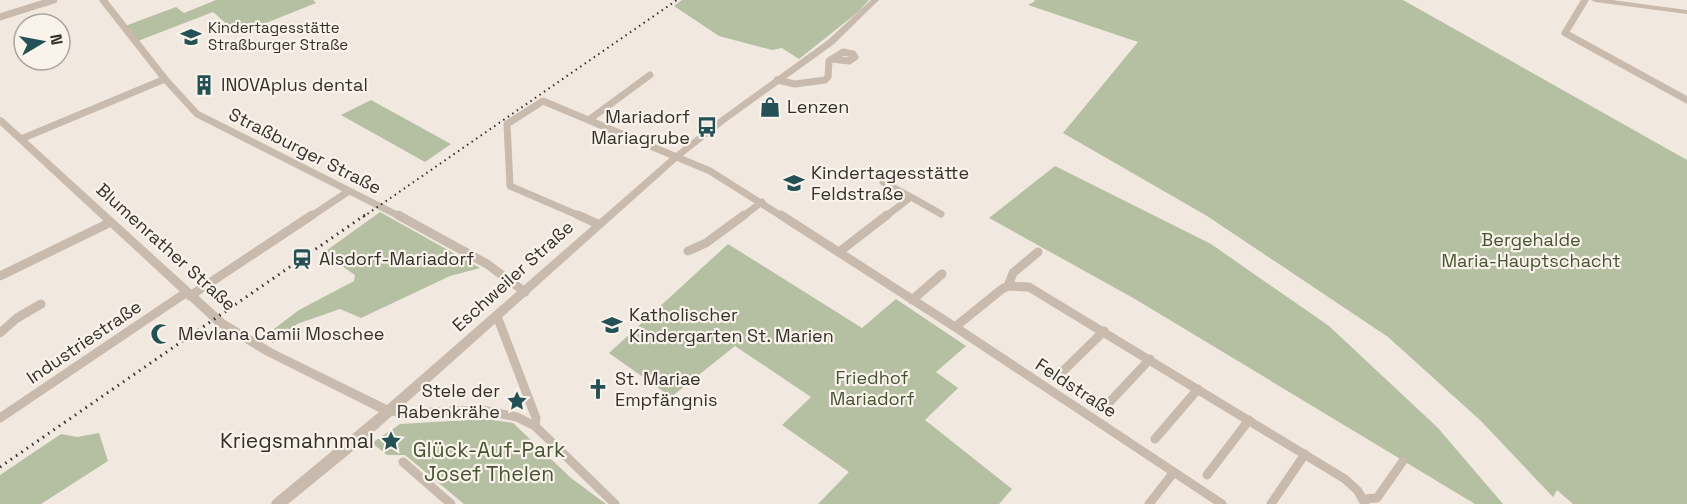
<svg xmlns="http://www.w3.org/2000/svg" width="1687" height="504" viewBox="0 0 1687 504" font-family="'Space Grotesk',sans-serif">
  <rect width="100%" height="100%" fill="#f1e9e0"/>
  <path fill="#b5bfa1" d="M216,0H313L316,3L238,34L213,12L138,41L125,26L176,7L184,13Z
    M682,0H869L858,12L799,59L782,48L772,50L719,36L674,6Z
    M1034,0H1403L1687,160V504H1573L1557,490L1553,497L1481,421L1388,337L1207,216L1063,133L1138,42L1028,5L1035,1Z
    M371,100L451,144L425,162L341,115Z
    M1055,166L1211,244L1329,326L1438,428L1503,504H1475L1135,299L989,218Z
    M380,212L480,268L450,276L361,318L340,309L297,324L273,343L262,338L299,310L354,281L355,275L323,253Z
    M728,244L862,328L896,299L966,346L936,372L958,388L925,420L1012,489L999,504H818L849,472L782,425L811,397L735,346L671,397L609,353Z
    M486,419L513,423L571,478L606,504H464L405,455H387L372,443L400,424Z
    M99,433L108,461L41,504H0V475L61,434L77,437Z"/>
  <g fill="none" stroke-linecap="round" stroke-linejoin="round">
    <path stroke="#c8baad" stroke-width="7" d="M103,0L165,79L197,114L401,217
      M1585,0L1565,33L1687,100
      M0,17L54,0
      M843,52L853,54L855,57L849,61L832,59Z
      M777,80L795,84L825,80L828,77L829,61L832,59
      M590,119L650,75
      M21,139L165,79
      M883,182L911,197
      M310,217L349,191
      M582,217L510,186L507,124L543,101L710,171L783,217
      M742,217L762,202
      M885,217L911,197L941,214"/>
    <path stroke="#c8baad" stroke-width="9" d="M398,215L487,264L525,292
      M578,215L598,224
      M781,215L955,327L1222,504
      M688,251L706,243L744,215
      M839,252L887,215
      M0,276L109,223
      M1008,286L1013,273L1038,252
      M190,296L312,215
      M912,300L942,274
      M497,316L536,418L535,426
      M955,327L1002,289L1008,286L1029,287L1345,479L1358,491L1365,504
      M0,333L17,318L41,304
      M1057,377L1104,331
      M1105,407L1150,359
      M388,411L407,413L482,410L517,417L535,426L615,504
      M0,418L187,292
      M1155,439L1198,389
      M403,462L451,504
      M1207,475L1249,420
      M1363,499L1377,498L1403,461
      M1149,504L1174,472
      M1271,504L1305,454"/>
    <path fill="#c8baad" fill-rule="evenodd" d="M871,0H879L834,44L726,122L679,159L348,455L288,504H271L273,500L379,412L265,355L217,326L0,125V117L3,118L225,320L273,349L387,405L673,155L720,118L828,40Z
      M1591,0H1612L1687,10V14L1595,2Z"/>
    <path stroke="#372f2b" stroke-width="2" stroke-dasharray="1.5 4" stroke-linecap="butt" d="M363,217L677,0"/>
    <path stroke="#372f2b" stroke-width="3" stroke-dasharray="1.5 5" stroke-linecap="butt" d="M0,467L365,215"/>
  </g>
  <defs>
    <g id="school-bare" transform="scale(1.62)"><path d="M0-5L7-2L0 1L-7-2ZM-4 1L0 2.5L4 1V4Q0 6-4 4Z" fill="#245156" stroke="#f9f3ec" stroke-width="2.5" paint-order="stroke"/></g>
    <g id="building-bare" transform="scale(1.62)"><path d="M-4-6H4V6H1V3H-1V6H-4ZM-2.5-4.3h1.7v1.8h-1.7ZM.8-4.3h1.7v1.8H.8ZM-2.5-1h1.7V.8h-1.7ZM.8-1h1.7V.8H.8Z" fill="#245156" stroke="#f9f3ec" stroke-width="2.5" paint-order="stroke"/></g>
    <g id="shop-bare" transform="scale(1.62)"><path d="M-5-2.5h2.3a2.7 3.5 0 0 1 5.4 0H5L5.5 6h-11ZM-1.5-2.5h3a1.5 2.3 0 0 0-3 0Z" fill="#245156" stroke="#f9f3ec" stroke-width="2.5" paint-order="stroke"/></g>
    <g id="bus-bare" transform="scale(1.62)"><path d="M-5-6H5V4H4V6H2V4H-2V6H-4V4H-5ZM-3.5-4V0h7V-4ZM-3.5 1.2v1.5H-2V1.2ZM2 1.2v1.5H3.5V1.2Z" fill="#245156" stroke="#f9f3ec" stroke-width="2.5" paint-order="stroke"/></g>
    <g id="station-bare" transform="scale(1.62)"><path d="M-3-6H3Q5-6 5-4V2Q5 4 3 4L4.5 6H3L1.5 4h-3L-3 6H-4.5L-3 4Q-5 4-5 2V-4Q-5-6-3-6ZM-3.5-4v3h7v-3ZM-3.5 1v1.5H-2V1ZM2 1v1.5H3.5V1Z" fill="#245156" stroke="#f9f3ec" stroke-width="2.5" paint-order="stroke"/></g>
    <g id="mosque-bare" transform="scale(1.62)"><path d="M3.5-4.9A6 6 0 1 0 3.5 4.9A5 5 0 1 1 3.5-4.9Z" fill="#245156" stroke="#f9f3ec" stroke-width="2.5" paint-order="stroke"/></g>
    <g id="church-bare" transform="scale(1.62)"><path d="M-1.2-6h2.4v3.5h3.3v2.4h-3.3V6h-2.4V-.1h-3.3v-2.4h3.3Z" fill="#245156" stroke="#f9f3ec" stroke-width="2.5" paint-order="stroke"/></g>
    <g id="sight-bare" transform="scale(1.62)"><path d="M0-6L1.8-2.2L6-1.7L2.9 1.2L3.7 5.4L0 3.3L-3.7 5.4L-2.9 1.2L-6-1.7L-1.8-2.2Z" fill="#245156" stroke="#f9f3ec" stroke-width="2.5" paint-order="stroke"/></g>
  </defs>
  <g fill-rule="evenodd">
    <use href="#school-bare" x="191" y="37"/>
    <use href="#building-bare" x="204" y="85"/>
    <use href="#shop-bare" x="770" y="107"/>
    <use href="#bus-bare" x="707" y="127"/>
    <use href="#school-bare" x="794" y="183"/>
    <use href="#station-bare" x="302" y="259"/>
    <use href="#school-bare" x="612" y="325"/>
    <use href="#mosque-bare" x="161" y="334"/>
    <use href="#church-bare" x="598" y="389"/>
    <use href="#sight-bare" x="517" y="401"/>
    <use href="#sight-bare" x="391" y="441"/>
  </g>
  <g text-anchor="middle" stroke-width="4.5" stroke-linejoin="round" paint-order="stroke">
    <g font-size="15" fill="#372f2b" stroke="#f9f3ec" text-anchor="start">
      <text x="208" y="33">Kindertagesstätte<tspan x="208" dy="17">Straßburger Straße</tspan></text>
    </g>
    <g font-size="18" fill="#372f2b" stroke="#f9f3ec" text-anchor="start">
      <text x="221" y="91">INOVAplus dental</text>
      <text x="787" y="113">Lenzen</text>
      <text x="690" y="123" text-anchor="end">Mariadorf<tspan x="690" dy="21">Mariagrube</tspan></text>
      <text x="811" y="179">Kindertagesstätte<tspan x="811" dy="21">Feldstraße</tspan></text>
      <text x="319" y="265">Alsdorf-Mariadorf</text>
      <text x="629" y="321">Katholischer<tspan x="629" dy="21">Kindergarten St. Marien</tspan></text>
      <text x="178" y="340">Mevlana Camii Moschee</text>
      <text x="615" y="385">St. Mariae<tspan x="615" dy="21">Empfängnis</tspan></text>
      <text x="500" y="397" text-anchor="end">Stele der<tspan x="500" dy="21">Rabenkrähe</tspan></text>
    </g>
    <g font-size="18" fill="#372f2b" stroke="#f9f3ec">
      <text transform="translate(305 151) rotate(27)" y="6">Straßburger Straße</text>
      <text transform="translate(166 247) rotate(42)" y="6">Blumenrather Straße</text>
      <text transform="translate(513 276) rotate(-42)" y="6">Eschweiler Straße</text>
      <text transform="translate(84 342) rotate(-34)" y="6">Industriestraße</text>
      <text transform="translate(1076 388) rotate(33)" y="6">Feldstraße</text>
    </g>
    <g font-size="18" fill="#465431" stroke="#f9f3ec">
      <text x="1531" y="246">Bergehalde<tspan x="1531" dy="21">Maria-Hauptschacht</tspan></text>
      <text x="872" y="384">Friedhof<tspan x="872" dy="21">Mariadorf</tspan></text>
    </g>
    <g font-size="21" fill="#372f2b" stroke="#f9f3ec" text-anchor="end">
      <text x="374" y="448">Kriegsmahnmal</text>
    </g>
    <g font-size="21" fill="#465431" stroke="#f9f3ec">
      <text x="489" y="457">Glück-Auf-Park<tspan x="489" dy="24">Josef Thelen</tspan></text>
    </g>
  </g>
  <g transform="translate(42 42) rotate(80)"><circle r="28" fill="#f9f3ec" stroke="#aba59f" stroke-width="1.5"/>
  <path d="M0-4.5L10 22L0 15L-10 22Z" fill="#245156"/>
  <text y="-9" font-size="16" font-weight="bold" text-anchor="middle" fill="#372f2b">N</text>
  </g>
</svg>
